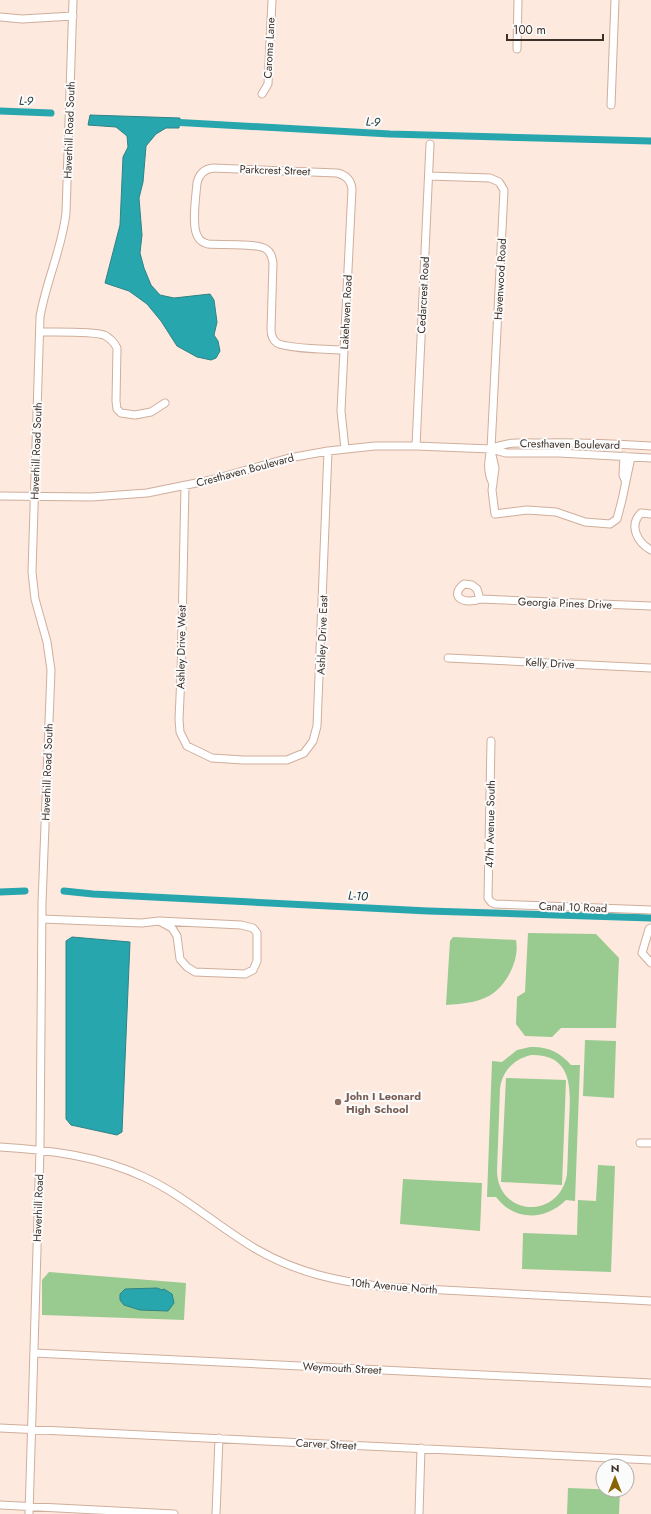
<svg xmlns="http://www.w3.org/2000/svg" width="651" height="1514" viewBox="0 0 651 1514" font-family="Jost,sans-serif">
  <rect width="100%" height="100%" fill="#fee9de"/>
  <path fill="#99ca90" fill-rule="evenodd" d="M528,933L596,934L619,958L616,1028H561L552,1037L525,1036L516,1024L517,997L525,992Z
    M453,937L516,940C520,960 506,987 489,996C476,1003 460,1004 446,1005L450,941Z
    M585,1040L616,1041L614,1098L583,1096Z
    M530,1047C547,1046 560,1052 571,1065H580L575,1201L566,1200C545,1221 514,1221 496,1197H487L492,1061L502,1062L517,1050ZM531,1055C576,1054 570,1094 569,1124C568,1141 568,1157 567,1174C560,1220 498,1217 497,1171L500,1089C502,1071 514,1059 531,1055Z
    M506,1078L566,1080L562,1185L501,1182Z
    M598,1165L615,1166L611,1272L522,1269L523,1233L577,1235L578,1200L596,1201Z
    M403,1179L482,1183L480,1231L400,1224Z
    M49,1272L186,1283L184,1320L42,1315V1280Z
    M568,1488L620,1490L619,1514H567Z"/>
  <path fill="#28a6ae" stroke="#2e8386" d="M90,115L180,118L179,128H166L156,134L146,146L143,182L139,198L142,235L140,253L144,268L151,285L160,295L174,298L210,294L214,300L217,322L214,335L218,341L220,351L216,358L211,360L197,357L177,346L161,321L147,304L129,291L105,283L120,225L123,157L128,147L127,136L116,127L88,125Z
    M72,937L130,942L122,1132L117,1135L71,1125L66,1119V941Z
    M157,1288L162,1290L164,1289L172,1294L174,1303L168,1311L140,1310L124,1305L120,1300V1294L125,1289Z"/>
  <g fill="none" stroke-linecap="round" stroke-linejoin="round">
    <path stroke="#28a6ae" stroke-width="7" d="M0,111L51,113
      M171,122L390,134L651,141
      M64,891L93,894L428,911L651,918
      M0,892L25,891"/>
    <g stroke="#cfae9c" stroke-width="9">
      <path id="minor" d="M0,17L22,19L73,16
        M517,49L518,0
        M262,94L268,84L272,0
        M611,105L615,0
        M429,176L490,178L499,182L504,190L491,449C488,462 487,472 493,484
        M40,332C54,332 92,331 104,335C110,338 114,342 117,348L116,401L117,409L121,413L135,415L151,412L165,403
        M343,350C330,349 287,349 277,343C273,340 271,335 271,329L273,263C272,257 271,252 266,249C258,243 220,245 208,244C204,243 200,241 198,237C191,227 196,196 197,183C199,174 204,169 213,168L337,173C346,175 351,180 352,189L341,411L345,449
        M416,446L430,144
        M491,449C507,441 525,443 543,443C579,442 615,444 651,446
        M491,451L495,468L492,490L495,514L527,510L556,512L585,522L610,524L617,519L622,500L631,457
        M624,456L623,475L625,480
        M185,486L181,675L179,719L180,732L187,746L212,758L243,760H287L304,753L313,741L317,726L328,451
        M0,496L91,497L147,493L211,480L289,458L328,451L375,446H416L491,449L506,453H559L651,458
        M651,514L641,513C628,526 638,543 651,550
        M480,599L477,589L472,585L464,584C448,597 465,605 480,599L651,606
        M448,658L651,668
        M491,741L488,898L491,902L495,904L651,910
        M42,919L142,923L159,921L172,928L177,936L180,959L187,967L195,972L245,974L253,970L257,961V933L253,928L241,925L159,921
        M651,928L649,929L642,953L651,963
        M640,1143H651
        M0,1147C50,1150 99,1156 144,1177C185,1196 218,1227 256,1249C297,1273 340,1282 386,1287L651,1301
        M34,1353L651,1383
        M0,1428L651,1460
        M0,1505L174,1514
        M29,1514L40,1150L42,903L51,670L47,642L35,599L32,572L40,317C46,281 62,249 66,213L73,0
        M216,1514L219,1438
        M419,1514L421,1448"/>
    </g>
    <use href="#minor" stroke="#fff" stroke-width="7"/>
  </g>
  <circle fill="#8d6e63" stroke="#fbfbfb" stroke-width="1.5" cx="338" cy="1102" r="4"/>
  <g text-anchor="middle" stroke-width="4" stroke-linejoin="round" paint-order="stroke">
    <g font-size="11" fill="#3d3029" stroke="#fbfbfb">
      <text transform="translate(269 48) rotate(-87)" y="4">Caroma Lane</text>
      <text transform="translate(69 130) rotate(-88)" y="4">Haverhill Road South</text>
      <text transform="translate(275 170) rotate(2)" y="4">Parkcrest Street</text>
      <text transform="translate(500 279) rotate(-87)" y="4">Havenwood Road</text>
      <text transform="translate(423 295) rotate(-87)" y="4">Cedarcrest Road</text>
      <text transform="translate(346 312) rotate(-87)" y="4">Lakehaven Road</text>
      <text transform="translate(570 444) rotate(1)" y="4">Cresthaven Boulevard</text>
      <text transform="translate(36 451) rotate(-88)" y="4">Haverhill Road South</text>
      <text transform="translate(245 470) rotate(-15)" y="4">Cresthaven Boulevard</text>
      <text transform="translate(565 603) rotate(2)" y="4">Georgia Pines Drive</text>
      <text transform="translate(322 635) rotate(-88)" y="4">Ashley Drive East</text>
      <text transform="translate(181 647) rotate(-89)" y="4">Ashley Drive West</text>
      <text transform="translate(550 663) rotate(3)" y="4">Kelly Drive</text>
      <text transform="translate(47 772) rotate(-88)" y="4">Haverhill Road South</text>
      <text transform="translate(490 824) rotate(-89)" y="4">47th Avenue South</text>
      <text transform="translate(573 907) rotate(2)" y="4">Canal 10 Road</text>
      <text transform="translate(38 1208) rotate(-88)" y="4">Haverhill Road</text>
      <text transform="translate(394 1286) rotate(5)" y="4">10th Avenue North</text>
      <text transform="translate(342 1368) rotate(3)" y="4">Weymouth Street</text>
      <text transform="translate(326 1444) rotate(3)" y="4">Carver Street</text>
    </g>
    <g font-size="11" font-weight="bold" fill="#785e54" stroke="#fbfbfb" text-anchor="start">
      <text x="346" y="1100">John I Leonard<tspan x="346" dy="13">High School</tspan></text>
    </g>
    <g font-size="12" font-style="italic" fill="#183234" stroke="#fbfbfb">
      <text transform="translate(26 101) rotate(2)" y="4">L-9</text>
      <text transform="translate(373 122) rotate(3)" y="4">L-9</text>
      <text transform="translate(358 896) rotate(3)" y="4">L-10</text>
    </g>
  </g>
  <g transform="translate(615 1478)"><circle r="19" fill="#fbfbfb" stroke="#afaaa7"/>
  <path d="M0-3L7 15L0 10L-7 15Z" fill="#8a6404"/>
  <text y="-6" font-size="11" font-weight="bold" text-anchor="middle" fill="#3d3029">N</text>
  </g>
  <path d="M507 34v6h96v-6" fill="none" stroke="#3d3029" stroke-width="2"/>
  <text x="513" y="34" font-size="12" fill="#3d3029" stroke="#fbfbfb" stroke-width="3" paint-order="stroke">100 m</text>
</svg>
